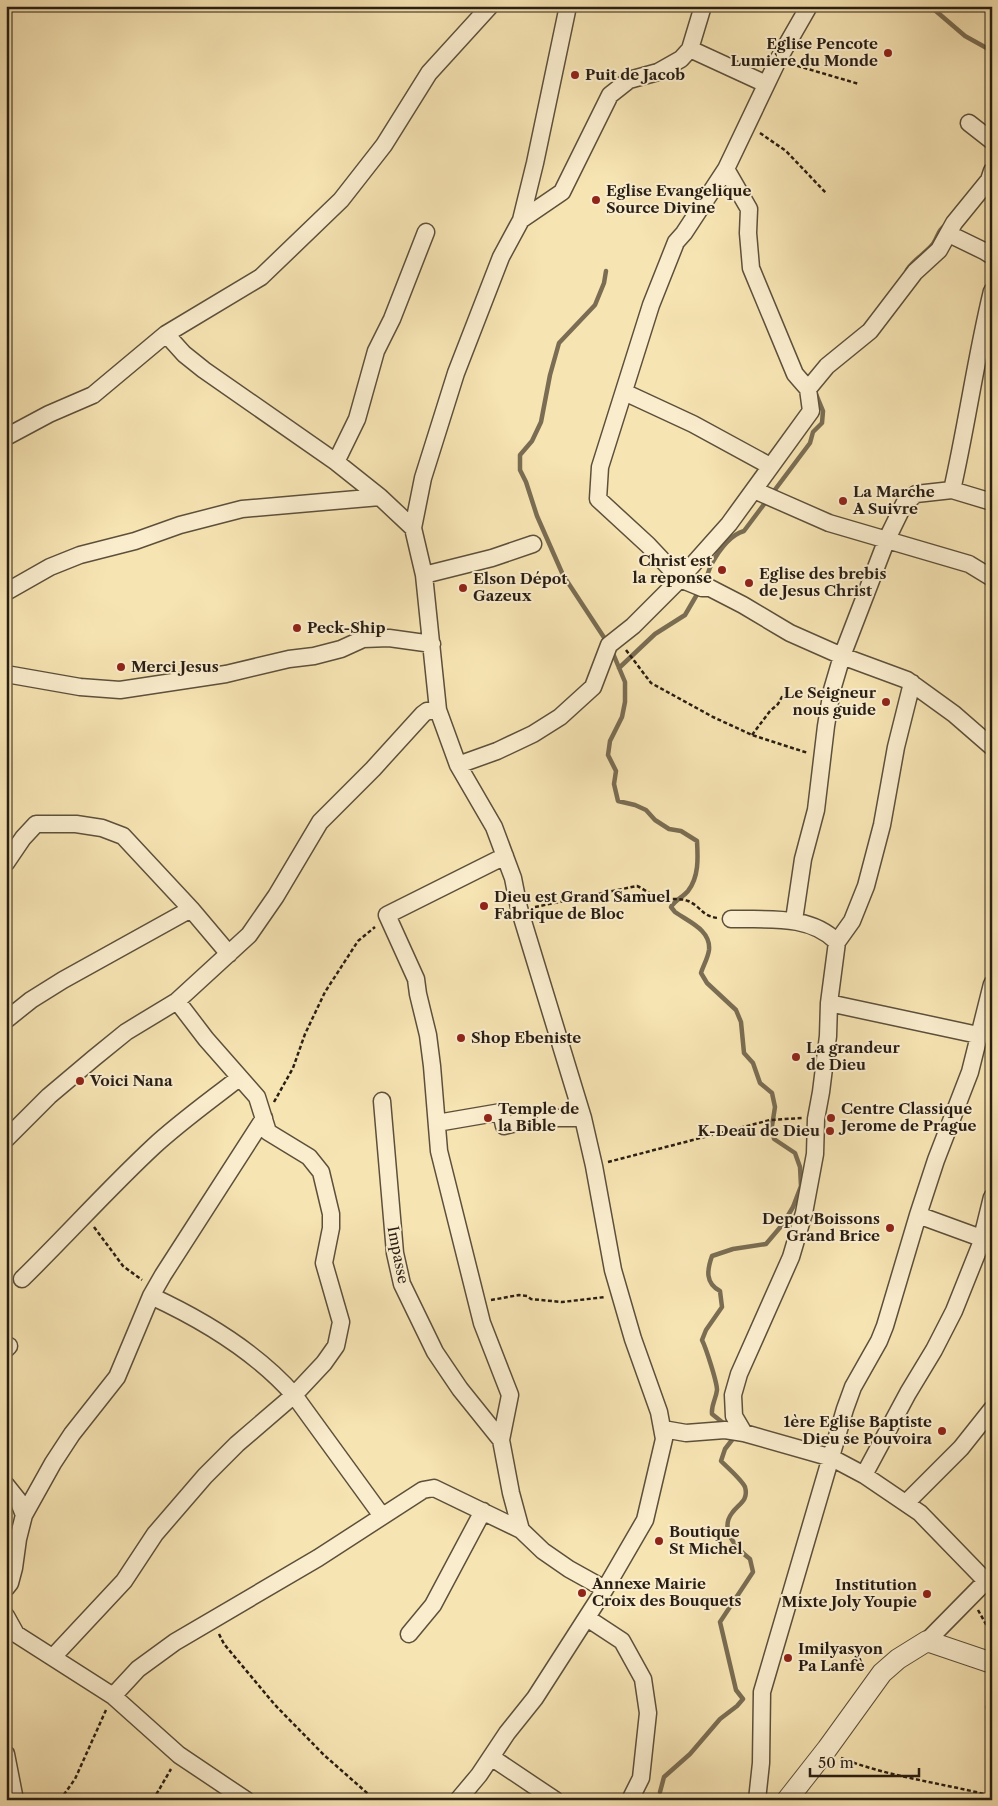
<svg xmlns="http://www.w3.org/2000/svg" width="998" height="1806" viewBox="0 0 998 1806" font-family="'Libre Caslon Text',serif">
  <rect width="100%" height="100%" fill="#f7e4b3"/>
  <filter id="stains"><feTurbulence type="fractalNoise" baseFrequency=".004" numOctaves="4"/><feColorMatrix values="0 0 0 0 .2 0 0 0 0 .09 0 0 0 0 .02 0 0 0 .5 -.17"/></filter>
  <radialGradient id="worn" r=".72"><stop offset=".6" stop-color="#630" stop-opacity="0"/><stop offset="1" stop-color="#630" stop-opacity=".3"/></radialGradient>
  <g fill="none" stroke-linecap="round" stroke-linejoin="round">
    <path stroke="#7a6d53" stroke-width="4.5" d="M930,6L965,36L992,51
      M982,196L989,195L992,191
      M907,270C914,259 925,254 933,244C939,235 937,231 947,224
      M606,271L604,283L595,305L559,343L550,375L541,422L532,441L520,455V470L526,482L537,516L563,575L607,642
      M703,584C707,578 708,572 711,565C718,552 730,535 744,531L810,443L813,432L822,423L823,411L816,394
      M612,651L625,682V702L622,717L610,741L608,755L616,771L614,784L618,801L635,805L646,810L655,820L669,829L681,831L697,841C698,858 699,877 688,891C683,897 675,900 671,907L675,912C689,922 711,930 709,950C708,958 703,966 701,973L707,983L736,1010L741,1022L744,1053L753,1063L760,1083L772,1093L775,1107L772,1126L774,1139L795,1153L800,1167L801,1186L793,1207L783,1224L766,1244L733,1249L712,1256C707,1270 705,1283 720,1291L722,1307L706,1330L702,1340C706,1348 717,1382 717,1390C716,1399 711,1405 712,1414L727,1426
      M619,668L655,634L685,615L699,591
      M660,1792L664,1777L690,1754L720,1719L737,1706L743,1699L736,1690L720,1622L753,1572L750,1559C737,1549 719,1530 732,1513C738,1504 749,1501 745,1487C742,1480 727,1467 721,1461L725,1449L732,1440L731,1435"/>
    <g stroke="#5c503b" stroke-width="19">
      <path id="minor" d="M809,6L778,60L726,169L684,233L676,242L651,305L600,467L598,499L648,545L680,579L702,588H710L743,605L790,633L842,656L907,680L954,714L992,747
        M690,49L766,84
        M969,123L992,141
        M726,169L749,209L748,233L751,268L795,374L808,389
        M521,220L562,192L610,95L629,80L658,72L681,59L690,49L703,6
        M949,234L984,251L992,256
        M166,334L184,354L204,370L336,462L380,497
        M624,392L693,424L770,466
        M6,437L49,414L93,395L166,334L261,277L341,200L384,145L429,73L490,6
        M336,462L357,419L376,351L392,319L426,232
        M754,490L829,523L969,564L992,578
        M952,490C967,424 976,357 992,291
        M424,575L492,558L533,544
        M6,592L50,567L80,555L135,541L180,525L242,509L380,497L413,528
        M6,674L80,687L120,690L226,674L289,659L314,656L341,649L363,639L389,638L432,644
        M458,765L497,751L533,734L560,717L593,687L609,645L633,626L680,579L729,524L811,411L808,389L827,366L870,331L915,272L939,250L954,223L989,180L992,171
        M505,856L387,915L416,979L418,994L428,1035L432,1066L439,1151L482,1323L510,1395L501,1440L511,1493L521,1530
        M6,863L23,838L36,824H76L102,828L123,836L191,909L229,954
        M731,919C767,920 810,914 837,942L829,1003L978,1035
        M794,920L803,859L816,810L826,726L832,690L842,656L887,539L904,504L916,494L952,490L992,502
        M837,942L852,921L866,886L882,825L896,747L912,683
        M6,1020L31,1000L63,980L191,909
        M382,1101L395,1253L402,1284L435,1352L460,1389L501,1440
        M437,1123L501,1112L504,1126L538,1118H583
        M6,1139L49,1096L94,1058L126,1032L177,1001L249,935L276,896L320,822L373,769L423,714L427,711L438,710
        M918,1215L981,1238L992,1237
        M22,1279C66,1236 108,1189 153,1147C180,1122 211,1100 239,1078
        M151,1296C203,1320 256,1352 294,1395L382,1516
        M6,1349L9,1346
        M663,1429L686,1433L725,1430L744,1433L832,1458L864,1475L920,1513L986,1581
        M744,1433L734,1416L733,1395L739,1374L791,1257L804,1213L815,1154L816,1119L821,1092L828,1036L829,1003
        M864,1475L908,1393L934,1350L954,1311L980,1246L992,1197
        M6,1485L18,1500L24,1515
        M906,1503L961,1448L992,1409
        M6,1588L10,1583L14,1568L18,1539L24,1515L53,1463L72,1434L117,1377L151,1296L163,1275L264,1118
        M6,1616L16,1634L113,1696L179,1755L246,1800
        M587,1618L622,1641L643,1679L648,1713L641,1778L630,1800
        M409,1634L433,1605L483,1511
        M927,1641L992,1575
        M53,1657L124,1581L155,1534L205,1476L237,1444L294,1395L324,1363L336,1346L341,1322L324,1263L331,1228V1214L321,1172L309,1157L268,1132L257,1097L206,1039L177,1001
        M113,1696L138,1669L175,1642L318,1558L423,1490L434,1488L521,1530L543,1551L569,1569L605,1589
        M6,1754L15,1800
        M491,1757L555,1800
        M458,1800L479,1775L507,1733L535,1698L605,1589L645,1520L664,1439L659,1412L633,1339L613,1270L594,1166L583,1118L519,908L513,878L494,827L458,765L438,710L424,575L413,528L423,478L456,373L501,257L521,220L535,163L568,6
        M757,1800L761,1763L762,1692L845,1409L853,1387L879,1341L885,1326L918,1215L936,1160L970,1072L992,984"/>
    </g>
    <g stroke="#5c503b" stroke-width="22">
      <path id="tertiary" d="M787,1800L827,1749L882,1673L898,1659L927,1641L992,1663"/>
    </g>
    <path stroke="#281e13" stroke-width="2.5" stroke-dasharray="4 2.5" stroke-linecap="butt" d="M791,64L859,84
      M760,133L786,151L826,193
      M626,650L651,683L713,717L752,735L808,753
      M752,735L770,711L778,704L783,695
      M535,907L637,886C644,889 651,895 657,897C668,901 678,897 688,901C702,907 701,916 718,918
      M274,1102L293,1068L305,1034L325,992L358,941L375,927
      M608,1162L770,1120L802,1118
      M94,1227L123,1266L142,1280
      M491,1300L519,1295L527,1296L531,1299L562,1302L605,1297
      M978,1610L992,1635
      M219,1634L224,1644L275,1705L324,1755L375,1800
      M988,1679L987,1707L988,1726
      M841,1758C889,1777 942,1783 992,1796
      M60,1800L75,1779L106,1710
      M153,1800L171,1769"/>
    <use href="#minor" stroke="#faedce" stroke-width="16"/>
    <use href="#tertiary" stroke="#faedce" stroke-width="20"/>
  </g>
  <g fill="#8f2418" stroke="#faedce" stroke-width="2">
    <circle cx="888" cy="53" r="5"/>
    <circle cx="575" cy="75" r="5"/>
    <circle cx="596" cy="200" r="5"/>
    <circle cx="843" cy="501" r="5"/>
    <circle cx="722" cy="570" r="5"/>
    <circle cx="749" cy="583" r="5"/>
    <circle cx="463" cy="588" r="5"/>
    <circle cx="297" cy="628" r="5"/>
    <circle cx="121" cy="667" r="5"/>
    <circle cx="886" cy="702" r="5"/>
    <circle cx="484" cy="906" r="5"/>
    <circle cx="461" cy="1038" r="5"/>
    <circle cx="796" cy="1057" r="5"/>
    <circle cx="80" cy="1081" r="5"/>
    <circle cx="488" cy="1118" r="5"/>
    <circle cx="831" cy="1118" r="5"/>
    <circle cx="830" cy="1131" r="5"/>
    <circle cx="890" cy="1228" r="5"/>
    <circle cx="942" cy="1431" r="5"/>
    <circle cx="659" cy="1541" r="5"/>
    <circle cx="582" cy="1593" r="5"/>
    <circle cx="927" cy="1594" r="5"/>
    <circle cx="788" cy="1658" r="5"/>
  </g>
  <g text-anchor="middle" stroke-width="4" stroke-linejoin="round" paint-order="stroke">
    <g font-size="15" font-weight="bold" fill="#281e13" stroke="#faedce" text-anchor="start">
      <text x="878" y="49" text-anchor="end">Eglise Pencote<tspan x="878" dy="17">Lumière du Monde</tspan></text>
      <text x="585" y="80">Puit de Jacob</text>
      <text x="606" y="196">Eglise Evangelique<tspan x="606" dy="17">Source Divine</tspan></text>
      <text x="853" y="497">La Marche<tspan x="853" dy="17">A Suivre</tspan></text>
      <text x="712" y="566" text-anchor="end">Christ est<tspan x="712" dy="17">la reponse</tspan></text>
      <text x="759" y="579">Eglise des brebis<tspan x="759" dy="17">de Jesus Christ</tspan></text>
      <text x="473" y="584">Elson Dépot<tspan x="473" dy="17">Gazeux</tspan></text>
      <text x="307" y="633">Peck-Ship</text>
      <text x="131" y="672">Merci Jesus</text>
      <text x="876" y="698" text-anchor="end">Le Seigneur<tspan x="876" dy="17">nous guide</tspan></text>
      <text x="494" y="902">Dieu est Grand Samuel<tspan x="494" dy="17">Fabrique de Bloc</tspan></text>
      <text x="471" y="1043">Shop Ebeniste</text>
      <text x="806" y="1053">La grandeur<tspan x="806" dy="17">de Dieu</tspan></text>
      <text x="90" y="1086">Voici Nana</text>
      <text x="498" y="1114">Temple de<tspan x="498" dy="17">la Bible</tspan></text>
      <text x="841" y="1114">Centre Classique<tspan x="841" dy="17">Jerome de Prague</tspan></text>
      <text x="820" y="1136" text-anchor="end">K-Deau de Dieu</text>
      <text x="880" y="1224" text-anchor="end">Depot Boissons<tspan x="880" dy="17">Grand Brice</tspan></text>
      <text x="932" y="1427" text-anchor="end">1ère Eglise Baptiste<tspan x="932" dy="17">Dieu se Pouvoira</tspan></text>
      <text x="669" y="1537">Boutique<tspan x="669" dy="17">St Michel</tspan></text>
      <text x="592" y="1589">Annexe Mairie<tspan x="592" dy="17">Croix des Bouquets</tspan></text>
      <text x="917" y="1590" text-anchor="end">Institution<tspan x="917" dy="17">Mixte Joly Youpie</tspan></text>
      <text x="798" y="1654">Imilyasyon<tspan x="798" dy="17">Pa Lanfè</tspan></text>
    </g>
    <g font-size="15" fill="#281e13" stroke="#faedce">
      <text transform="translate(398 1255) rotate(79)" y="5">Impasse</text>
    </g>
  </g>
  <rect width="998" height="1806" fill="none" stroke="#f7e4b3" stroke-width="25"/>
  <rect x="8" y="8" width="983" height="1791" fill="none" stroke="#281e13" stroke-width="2.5"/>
  <rect x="12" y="12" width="973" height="1781" fill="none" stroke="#281e13"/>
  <path d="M810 1768v8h109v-8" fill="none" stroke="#281e13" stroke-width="2.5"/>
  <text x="818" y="1768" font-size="15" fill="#281e13" stroke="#faedce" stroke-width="4" paint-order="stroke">50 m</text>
  <rect width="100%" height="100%" filter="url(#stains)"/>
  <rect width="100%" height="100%" fill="url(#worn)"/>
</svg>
